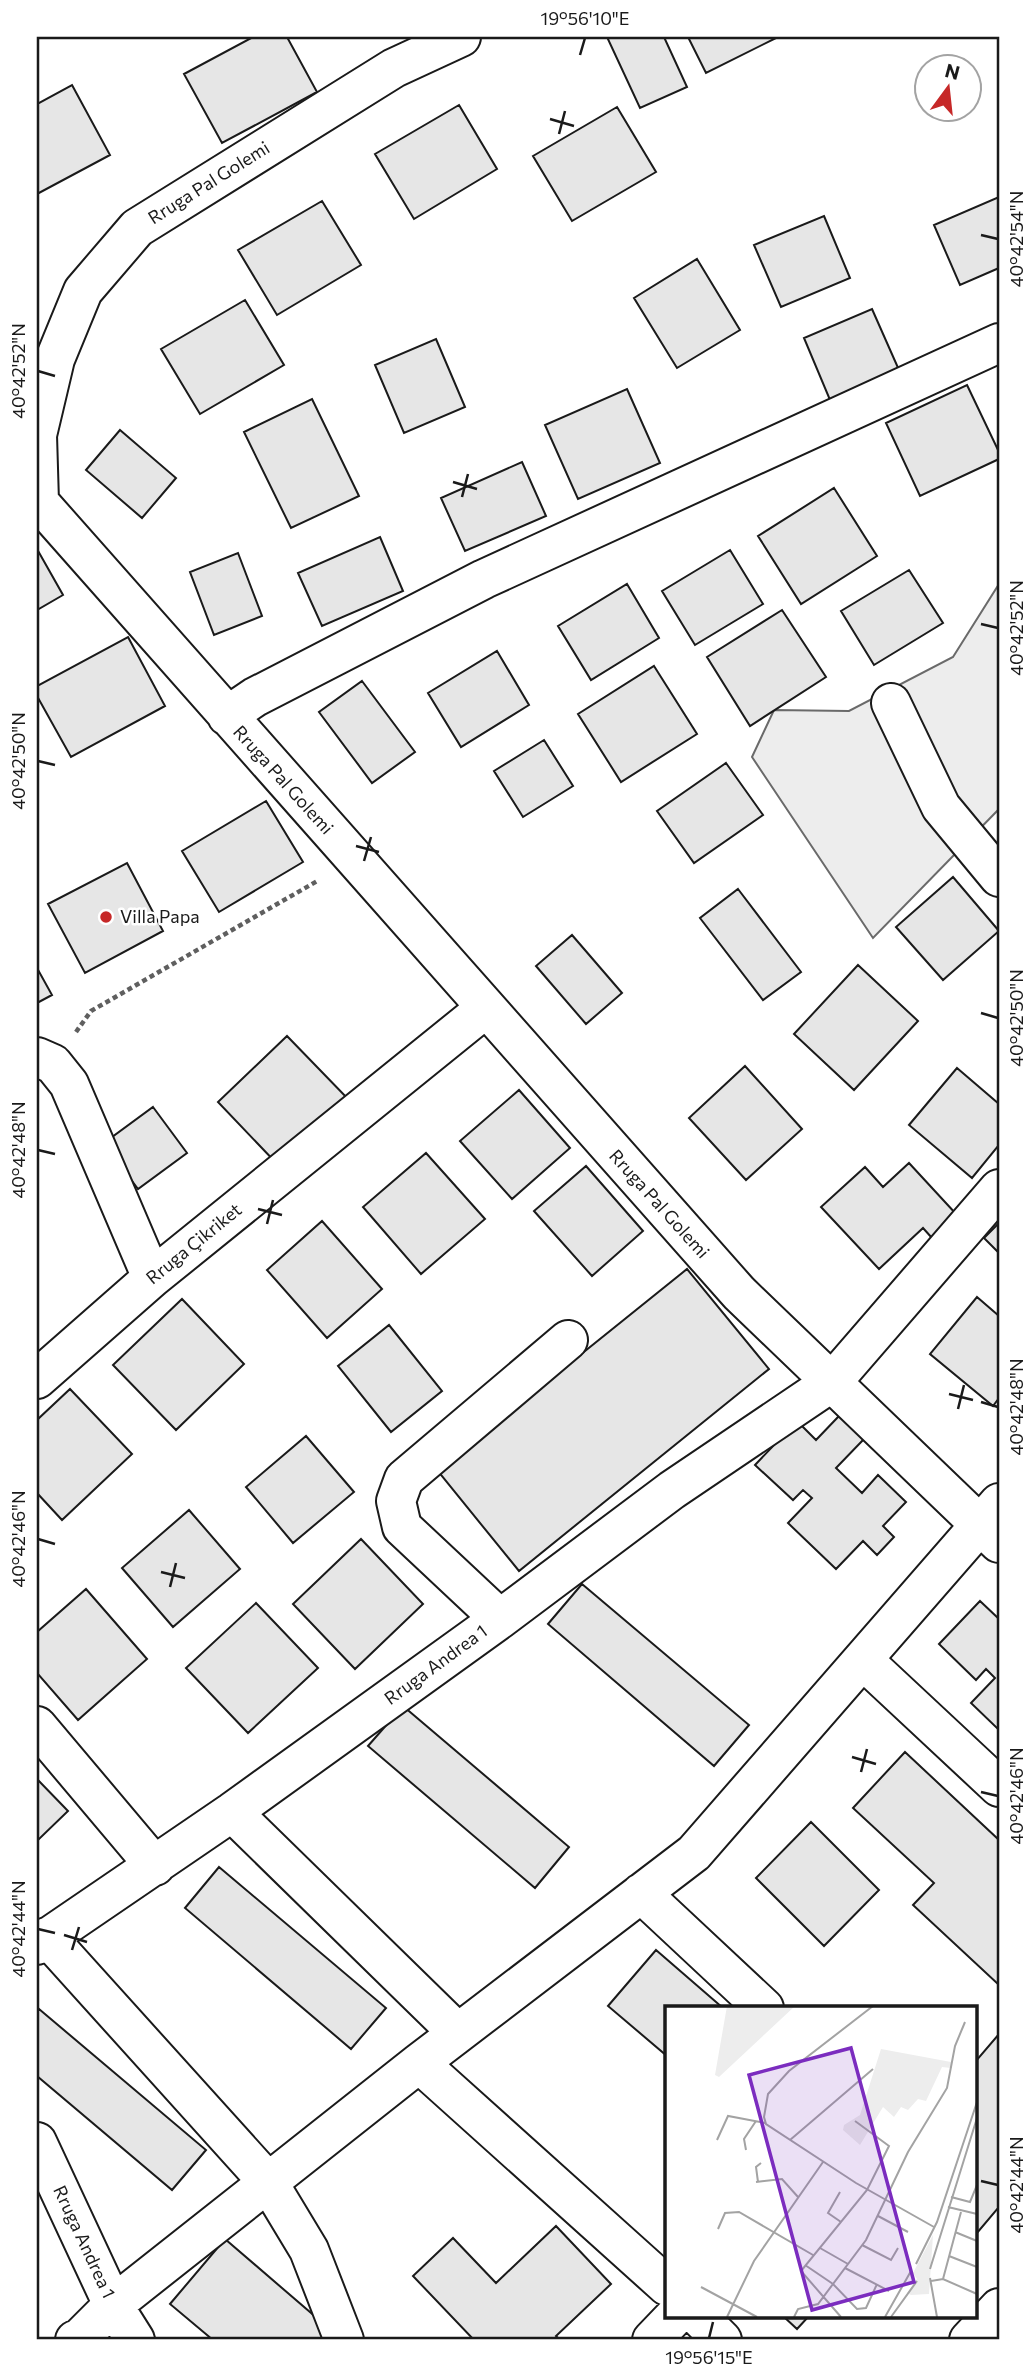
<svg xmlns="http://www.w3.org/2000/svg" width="1036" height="2377" viewBox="0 0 1036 2377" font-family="Commissioner,sans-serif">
  <rect width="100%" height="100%" fill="#fff"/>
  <path fill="#ededed" stroke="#6a6a6a" stroke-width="2" d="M999,584V809L873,938L752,757L774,710L849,711L953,657Z"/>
  <path fill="#e6e6e6" stroke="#1a1a1a" stroke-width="2" d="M253,37H287L317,92L222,143L184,74Z
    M607,37H664L687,87L640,108Z
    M688,37H778L706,73Z
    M72,85L110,155L37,194V104Z
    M459,105L497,169L414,219L375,154Z
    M617,107L656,172L572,221L533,156Z
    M999,197V268L960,285L934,225Z
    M322,201L361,265L277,315L238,250Z
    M824,216L850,278L781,307L754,245Z
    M697,259L740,330L677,368L634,298Z
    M245,300L284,365L200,414L161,349Z
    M872,309L899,370L830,400L804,338Z
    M436,339L465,407L404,433L375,365Z
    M967,385L999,452V459L920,496L886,423Z
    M627,389L660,463L578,499L545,425Z
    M312,399L359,496L291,528L244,432Z
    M120,430L176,478L142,518L86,470Z
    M522,462L546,516L465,551L441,498Z
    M834,488L877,556L801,604L758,536Z
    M380,537L403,591L322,626L298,573Z
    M37,549L63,595L37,610Z
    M730,550L763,604L695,645L662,591Z
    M238,553L262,616L214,635L190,572Z
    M909,570L943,623L874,665L841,611Z
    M627,584L659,638L591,680L558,626Z
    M782,610L826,677L750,726L707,657Z
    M128,637L165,706L71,757L37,696V686Z
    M497,651L529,705L461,747L428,693Z
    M654,666L697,734L621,782L578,714Z
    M362,681L415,752L372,783L319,712Z
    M544,740L573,786L523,817L494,771Z
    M726,763L763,815L694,863L657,811Z
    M266,801L303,862L219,912L182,851Z
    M127,863L163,931L85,973L48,904Z
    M953,877L999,931L943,980L896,927Z
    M738,889L801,972L763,1000L700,918Z
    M572,935L622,993L586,1024L536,966Z
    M858,965L918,1021L854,1090L794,1034Z
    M37,968L52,995L37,1003Z
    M287,1036L350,1101L280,1167L218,1102Z
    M745,1066L802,1129L746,1180L689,1118Z
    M957,1068L999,1104V1145L972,1178L909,1125Z
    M519,1090L570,1148L512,1199L460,1141Z
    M153,1107L187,1153L138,1189L104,1143Z
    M426,1153L485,1219L421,1274L363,1207Z
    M909,1163L957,1215L932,1238L923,1228L879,1269L821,1207L865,1167L883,1187Z
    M586,1166L643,1231L592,1276L534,1211Z
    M322,1221L382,1289L327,1338L267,1270Z
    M999,1223V1253L984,1238Z
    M687,1269L769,1369L519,1571L437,1470Z
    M977,1297L999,1316V1398L993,1406L930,1354Z
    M182,1299L244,1364L176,1430L113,1365Z
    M389,1325L442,1391L391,1432L338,1366Z
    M70,1389L132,1454L62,1520L37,1493V1420Z
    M839,1416L864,1439L836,1468L862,1493L878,1475L906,1502L883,1526L894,1537L877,1555L863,1541L836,1569L788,1523L812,1498L803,1490L793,1500L755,1465L797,1421L816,1440Z
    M306,1436L354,1492L293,1543L246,1487Z
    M189,1510L240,1569L173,1627L122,1568Z
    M361,1539L423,1604L355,1669L293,1604Z
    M582,1584L749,1725L714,1766L548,1624Z
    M86,1589L147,1659L78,1720L37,1673V1632Z
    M980,1601L999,1619V1730L971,1703L995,1678L986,1669L976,1680L939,1644Z
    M256,1603L318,1668L248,1733L186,1668Z
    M403,1706L569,1847L535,1888L368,1746Z
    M905,1752L999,1840V1985L913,1905L934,1883L853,1808Z
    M37,1779L68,1811L37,1841Z
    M811,1822L879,1890L824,1946L756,1878Z
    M219,1867L386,2008L351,2049L185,1908Z
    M656,1950L723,2008H667V2056L608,2006Z
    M39,2009L206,2150L172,2190L37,2076V2012Z
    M999,2034V2207L977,2233L975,2231V2062Z
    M556,2226L611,2284L556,2336L560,2340H474L413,2276L453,2238L496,2283Z
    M225,2239L339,2337L337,2340H213L170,2304Z
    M783,2316H809L797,2329Z"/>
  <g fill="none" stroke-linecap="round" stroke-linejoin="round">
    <g stroke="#1a1a1a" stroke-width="42">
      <path id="minor" d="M461,37L394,68L137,228L83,291L55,359L37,435L39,502L739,1293L999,1543
        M891,703L941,807L999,877
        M227,716L255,697L484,579L999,343
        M37,1057L53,1064L69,1084L152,1278
        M37,1379L152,1278L486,1008
        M500,1619L402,1527L396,1501L404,1479L568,1340
        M863,1660L999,1787
        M37,1726L155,1866
        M232,1812L458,2033
        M641,1893L764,2008
        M47,1937L268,2182L309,2250L344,2340
        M37,1945L232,1812L500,1619L672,1490L832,1382L999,1189
        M419,2063L667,2286
        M37,2142L113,2305L135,2340
        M698,2316L722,2340
        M75,2340L79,2339L113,2305L419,2063L694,1853L999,1503
        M652,2340L675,2316"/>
    </g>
    <g stroke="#1a1a1a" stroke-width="42">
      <path id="major" d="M969,2340L999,2308"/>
    </g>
    <path stroke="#5f5f5f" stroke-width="4.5" stroke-dasharray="5 3.5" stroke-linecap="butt" d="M76,1032L91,1011L319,880"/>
    <use href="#minor" stroke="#fff" stroke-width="38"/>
    <use href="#major" stroke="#fff" stroke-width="38"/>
  </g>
  <path fill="none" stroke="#1a1a1a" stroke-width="2.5" d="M580,55L585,38M550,119L574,126M559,134L565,111M981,235L998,239M38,371L55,376M453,482L477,489M462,497L468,474M981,624L998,628M38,761L55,765M356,846L379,852M364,861L371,837M981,1013L998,1018M38,1150L55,1154M258,1209L282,1215M267,1224L273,1200M949,1394L973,1400M981,1402L998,1407M958,1409L964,1385M38,1539L55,1544M161,1572L185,1578M170,1587L176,1563M852,1757L876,1764M861,1772L867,1749M981,1792L998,1796M38,1929L55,1933M64,1935L87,1942M72,1950L79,1927M981,2181L998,2185M709,2338L713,2322"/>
  <circle fill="#c62828" stroke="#fff" stroke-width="2.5" cx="106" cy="917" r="7"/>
  <g text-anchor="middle" stroke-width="5" stroke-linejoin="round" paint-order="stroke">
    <g font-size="18" fill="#1a1a1a" stroke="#fff">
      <text transform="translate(209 183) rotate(-32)" y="6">Rruga Pal Golemi</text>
      <text transform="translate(283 780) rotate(48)" y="6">Rruga Pal Golemi</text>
      <text transform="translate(659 1204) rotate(48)" y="6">Rruga Pal Golemi</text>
      <text transform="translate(194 1244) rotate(-39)" y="6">Rruga Çikriket</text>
      <text transform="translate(436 1665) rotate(-36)" y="6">Rruga Andrea 1</text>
      <text transform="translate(84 2242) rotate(65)" y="6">Rruga Andrea 1</text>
    </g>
    <g font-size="18" fill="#1a1a1a" stroke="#fff" text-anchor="start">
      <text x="120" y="923">Villa Papa</text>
    </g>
  </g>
  <g transform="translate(665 2006)">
    <rect width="312" height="312" fill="#fff"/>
    <path d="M62,0H130L54,71L50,69ZM216,43L286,56V62L277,61L261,95L253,93L243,104L236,101L229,111L218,101L195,139L178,124L179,119L195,109ZM268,229L264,288L246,289L242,287L252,273L248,267Z" fill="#ededed"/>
    <path fill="none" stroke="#a3a3a3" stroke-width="2" d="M208,0L124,65L103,88L99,111L101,118L191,177L269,221M52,134L63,110L100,117M125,134L208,63M81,144L79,133L91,115M91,176L117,173L133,191M93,176L91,161L96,157M175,186L163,207L176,216M286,191L305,196L312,179M283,201L312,208M213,210L243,226M53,223L60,207L74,206L148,249M290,226L312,235M197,239L226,254L233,242M155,242L183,258M284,250L312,261M251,258L272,216L312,96M140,259L168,278L192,303L201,302L212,278M180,262L224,285M265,263L312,112M265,272L272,311M278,273L296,206M266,275L278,273L312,288M36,281L92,311M62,311L89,255L158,156M129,311L133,303L153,298L201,234L243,146L282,82L290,40L300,16M176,311L136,265L202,184L224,140L190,115M220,311L246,265M226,311L252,275"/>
    <path fill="#7b2cbf" fill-opacity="0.15" stroke="#7b2cbf" stroke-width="3.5" d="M186,42L249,276L147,304L84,69Z"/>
    <rect width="312" height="312" fill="none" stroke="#1a1a1a" stroke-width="3.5"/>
  </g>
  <rect width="1036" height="2377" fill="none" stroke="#ffffff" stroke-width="77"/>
  <g transform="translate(948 88) rotate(15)"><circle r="33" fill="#ffffff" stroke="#a3a3a3" stroke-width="2"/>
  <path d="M0-5L12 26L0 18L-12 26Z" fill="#c62828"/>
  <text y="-10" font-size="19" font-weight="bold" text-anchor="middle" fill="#1a1a1a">N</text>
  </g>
  <rect x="38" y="38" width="960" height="2300" fill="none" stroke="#1a1a1a" stroke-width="2.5"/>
  <g font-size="18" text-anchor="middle" fill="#1a1a1a">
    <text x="585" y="25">19°56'10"E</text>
    <text transform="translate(1017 239) rotate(-90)" y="6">40°42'54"N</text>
    <text transform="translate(19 371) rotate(-90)" y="6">40°42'52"N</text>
    <text transform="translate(1017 628) rotate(-90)" y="6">40°42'52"N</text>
    <text transform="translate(19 761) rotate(-90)" y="6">40°42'50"N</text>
    <text transform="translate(1017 1018) rotate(-90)" y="6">40°42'50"N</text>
    <text transform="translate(19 1150) rotate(-90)" y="6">40°42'48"N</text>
    <text transform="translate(1017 1407) rotate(-90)" y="6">40°42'48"N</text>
    <text transform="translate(19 1539) rotate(-90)" y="6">40°42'46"N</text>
    <text transform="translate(1017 1796) rotate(-90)" y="6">40°42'46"N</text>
    <text transform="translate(19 1929) rotate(-90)" y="6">40°42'44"N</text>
    <text transform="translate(1017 2185) rotate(-90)" y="6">40°42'44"N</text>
    <text x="709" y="2364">19°56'15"E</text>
  </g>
</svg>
